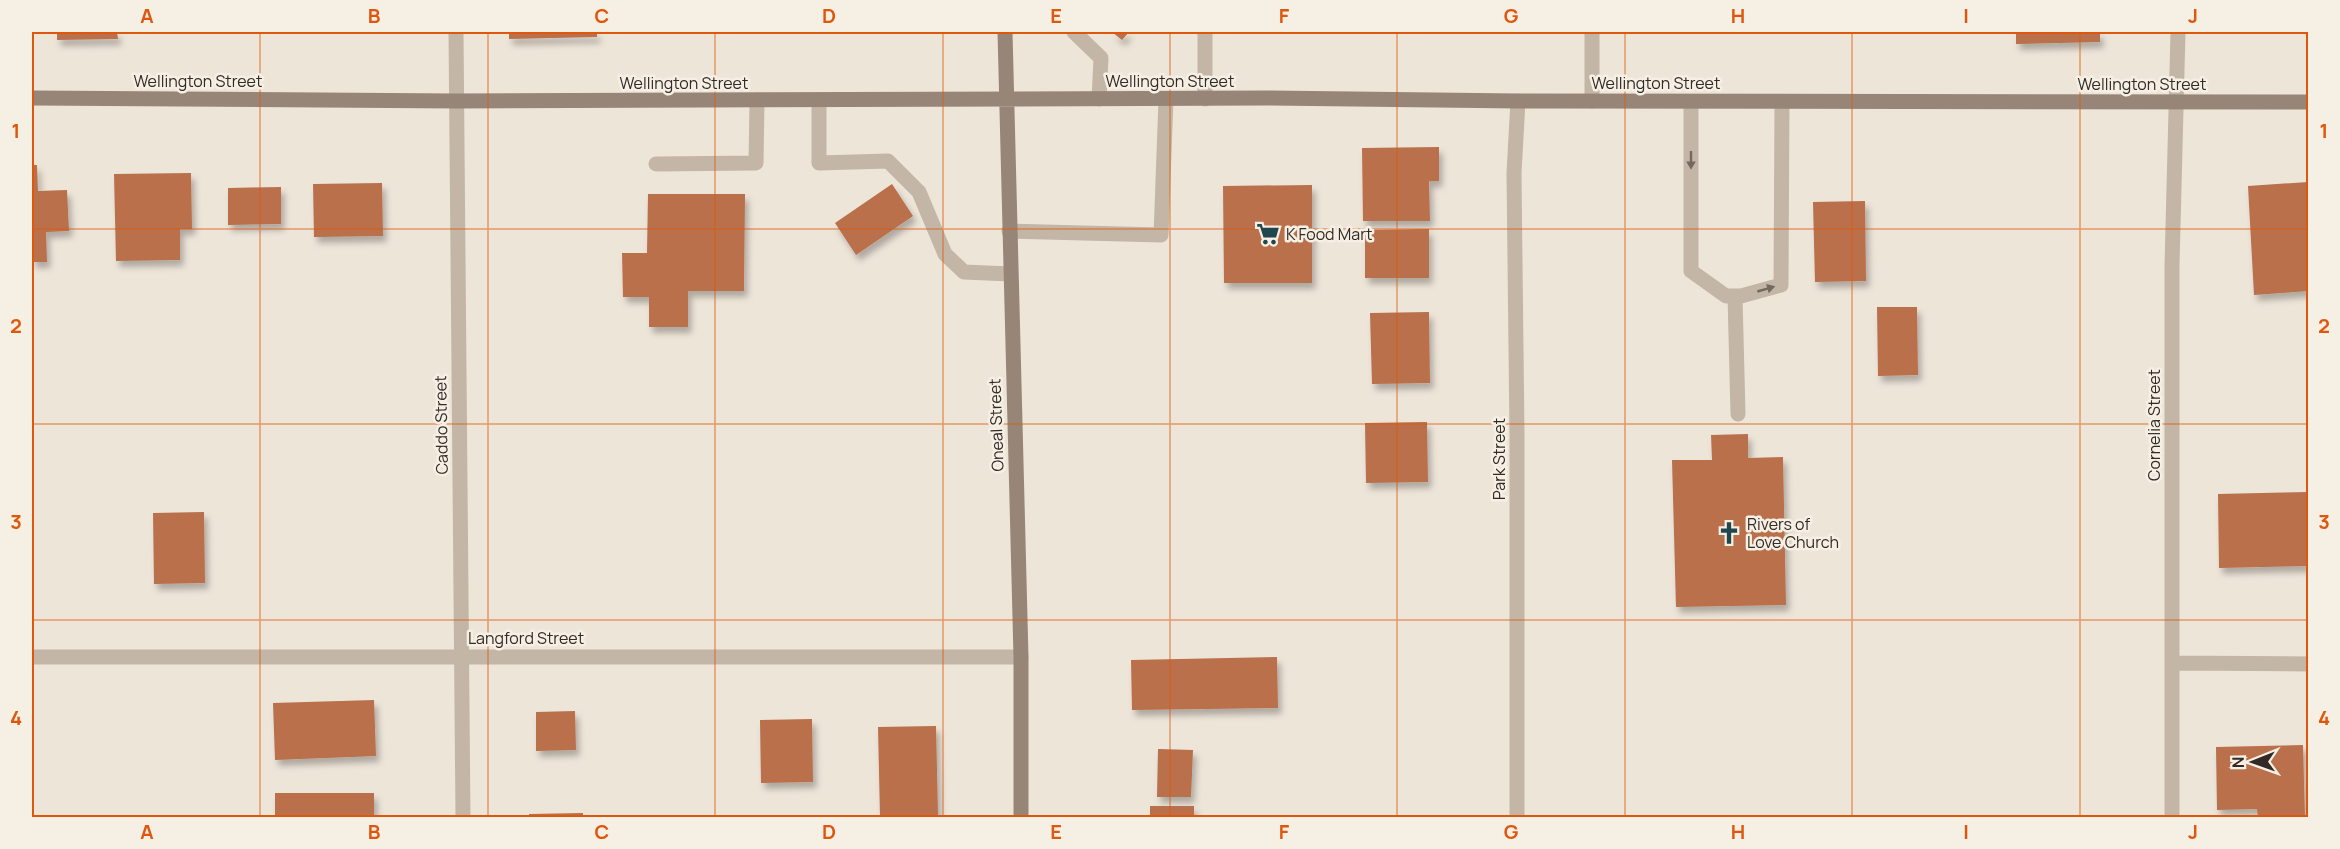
<svg xmlns="http://www.w3.org/2000/svg" width="2340" height="849" viewBox="0 0 2340 849" font-family="Manrope,sans-serif">
  <defs>
    <filter id="shadow"><feDropShadow dx="3.5" dy="6" stdDeviation="3" flood-color="#0004"/></filter>
  </defs>
  <rect width="100%" height="100%" fill="#eee5d9"/>
  <path fill="#b96f4c" filter="url(#shadow)" d="M57,32H117L118,39L57,40Z
    M509,32H597V37L509,39Z
    M1112,32H1129L1122,40Z
    M2016,32H2100V42L2016,44Z
    M1439,147V181H1429L1430,221H1363L1362,148Z
    M32,165H37L38,191L67,190L69,231L46,232L47,262H32Z
    M191,173L192,229H180V260L116,261L114,174Z
    M2308,182V291L2254,295L2248,186Z
    M382,183L383,236L314,237L313,184Z
    M892,184L913,216L856,255L835,223Z
    M1312,185V283H1224L1223,186Z
    M281,187V224L228,225V188Z
    M648,194H745L744,291H688V327H649V297H623L622,253H647Z
    M1865,201L1866,281L1815,282L1813,202Z
    M1429,229V278H1365V230Z
    M1877,307H1917L1918,375L1878,376Z
    M1429,312L1430,383L1372,384L1370,313Z
    M1427,422L1428,482L1366,483L1365,423Z
    M1748,434V458L1783,457L1786,605L1676,607L1672,460H1712L1711,435Z
    M2308,492V566L2219,568L2218,494Z
    M204,512L205,583L154,584L153,513Z
    M1277,657L1278,708L1132,710L1131,660Z
    M374,700L376,756L275,760L273,703Z
    M575,711L576,750L536,751V712Z
    M812,719L813,782L761,783L760,720Z
    M936,726L938,815L880,816L878,727Z
    M2303,745L2305,818H2258L2257,809L2217,810L2216,747Z
    M1158,749L1193,750L1191,797H1157Z
    M275,793H374V818H275Z
    M1150,806H1194V818H1150Z
    M583,813V818H529V814Z"/>
  <g fill="none" stroke-linecap="round" stroke-linejoin="round">
    <path stroke="#c4b6a6" stroke-width="15" d="M1074,32L1101,58L1099,99
      M1205,99V32
      M819,100V163L888,161L919,192L945,254L964,272L1010,274
      M1691,102V271L1726,296H1741L1781,285L1782,102
      M656,164L756,163L757,100
      M1009,231L1161,235L1166,99
      M1735,296L1738,414"/>
    <path stroke="#c4b6a6" stroke-width="15" d="M456,32L463,818
      M1592,101V32
      M32,657H1021
      M2173,663L2308,664
      M1517,818V436L1514,173L1518,101
      M2172,818V266L2178,32"/>
    <path stroke="#978678" stroke-width="15" d="M1005,32L1021,657V818
      M32,98L456,101L1267,98L1518,101L2308,102"/>
  </g>
  <defs><path id="oneway-solid" d="M-6-.8H1V-3.2L6.5 0L1 3.2V.8H-6Z" transform="scale(1.5)"/></defs>
  <g fill="#736960">
    <use href="#oneway-solid" transform="translate(1691 160) rotate(90)"/>
    <use href="#oneway-solid" transform="translate(1766 289) rotate(-16)"/>
  </g>
  <path fill="none" stroke="#df570d" stroke-width="1.5" stroke-opacity="0.55" d="M260,32V818M488,32V818M715,32V818M943,32V818M1170,32V818M1397,32V818M1625,32V818M1852,32V818M2080,32V818M32,229H2308M32,424H2308M32,620H2308"/>
  <defs>
    <g id="supermarket-bare" transform="scale(1.8)"><path d="M-6-5.5h2.5l.6 2H6L4.5 2H-2.5L-4.4-4H-6ZM-1.5 3.2a1.3 1.3 0 1 0 .1 0ZM3 3.2a1.3 1.3 0 1 0 .1 0Z" fill="#20474e" stroke="#f6efe4" stroke-width="2.5" paint-order="stroke"/></g>
    <g id="church-bare" transform="scale(1.8)"><path d="M-1.2-6h2.4v3.5h3.3v2.4h-3.3V6h-2.4V-.1h-3.3v-2.4h3.3Z" fill="#20474e" stroke="#f6efe4" stroke-width="2.5" paint-order="stroke"/></g>
  </defs>
  <g fill-rule="evenodd">
    <use href="#supermarket-bare" x="1268" y="234"/>
    <use href="#church-bare" x="1729" y="533"/>
  </g>
  <g text-anchor="middle" stroke-width="5" stroke-linejoin="round" paint-order="stroke">
    <g font-size="16" fill="#312a26" stroke="#f6efe4">
      <text x="198" y="87">Wellington Street</text>
      <text x="1170" y="87">Wellington Street</text>
      <text x="684" y="89">Wellington Street</text>
      <text x="1656" y="89">Wellington Street</text>
      <text x="2142" y="90">Wellington Street</text>
      <text transform="translate(441 425) rotate(-91)" y="6">Caddo Street</text>
      <text transform="translate(996 425) rotate(-92)" y="6">Oneal Street</text>
      <text transform="translate(2154 425) rotate(-90)" y="6">Cornelia Street</text>
      <text transform="translate(1499 459) rotate(-90)" y="6">Park Street</text>
      <text x="526" y="644">Langford Street</text>
    </g>
    <g font-size="16" fill="#312a26" stroke="#f6efe4" text-anchor="start">
      <text x="1286" y="240">K Food Mart</text>
      <text x="1747" y="530">Rivers of<tspan x="1747" dy="18">Love Church</tspan></text>
    </g>
  </g>
  <rect width="2340" height="849" fill="none" stroke="#f6efe4" stroke-width="66"/>
  <g transform="translate(2253 762) rotate(269)" stroke="#f6efe4" stroke-width="4.5" paint-order="stroke">
  <path d="M0-4.5L10 22L0 15L-10 22Z" fill="#312a26"/>
  <text y="-9" font-size="16" font-weight="bold" text-anchor="middle" fill="#312a26">N</text>
  </g>
  <rect x="33" y="33" width="2274" height="783" fill="none" stroke="#df570d" stroke-width="2"/>
  <g font-size="20" text-anchor="middle" font-weight="bold" fill="#df570d">
    <text x="147" y="23">A</text>
    <text x="374" y="23">B</text>
    <text x="602" y="23">C</text>
    <text x="829" y="23">D</text>
    <text x="1056" y="23">E</text>
    <text x="1284" y="23">F</text>
    <text x="1511" y="23">G</text>
    <text x="1738" y="23">H</text>
    <text x="1966" y="23">I</text>
    <text x="2193" y="23">J</text>
    <text x="16" y="138">1</text>
    <text x="2324" y="138">1</text>
    <text x="16" y="333">2</text>
    <text x="2324" y="333">2</text>
    <text x="16" y="529">3</text>
    <text x="2324" y="529">3</text>
    <text x="16" y="725">4</text>
    <text x="2324" y="725">4</text>
    <text x="147" y="839">A</text>
    <text x="374" y="839">B</text>
    <text x="602" y="839">C</text>
    <text x="829" y="839">D</text>
    <text x="1056" y="839">E</text>
    <text x="1284" y="839">F</text>
    <text x="1511" y="839">G</text>
    <text x="1738" y="839">H</text>
    <text x="1966" y="839">I</text>
    <text x="2193" y="839">J</text>
  </g>
</svg>
